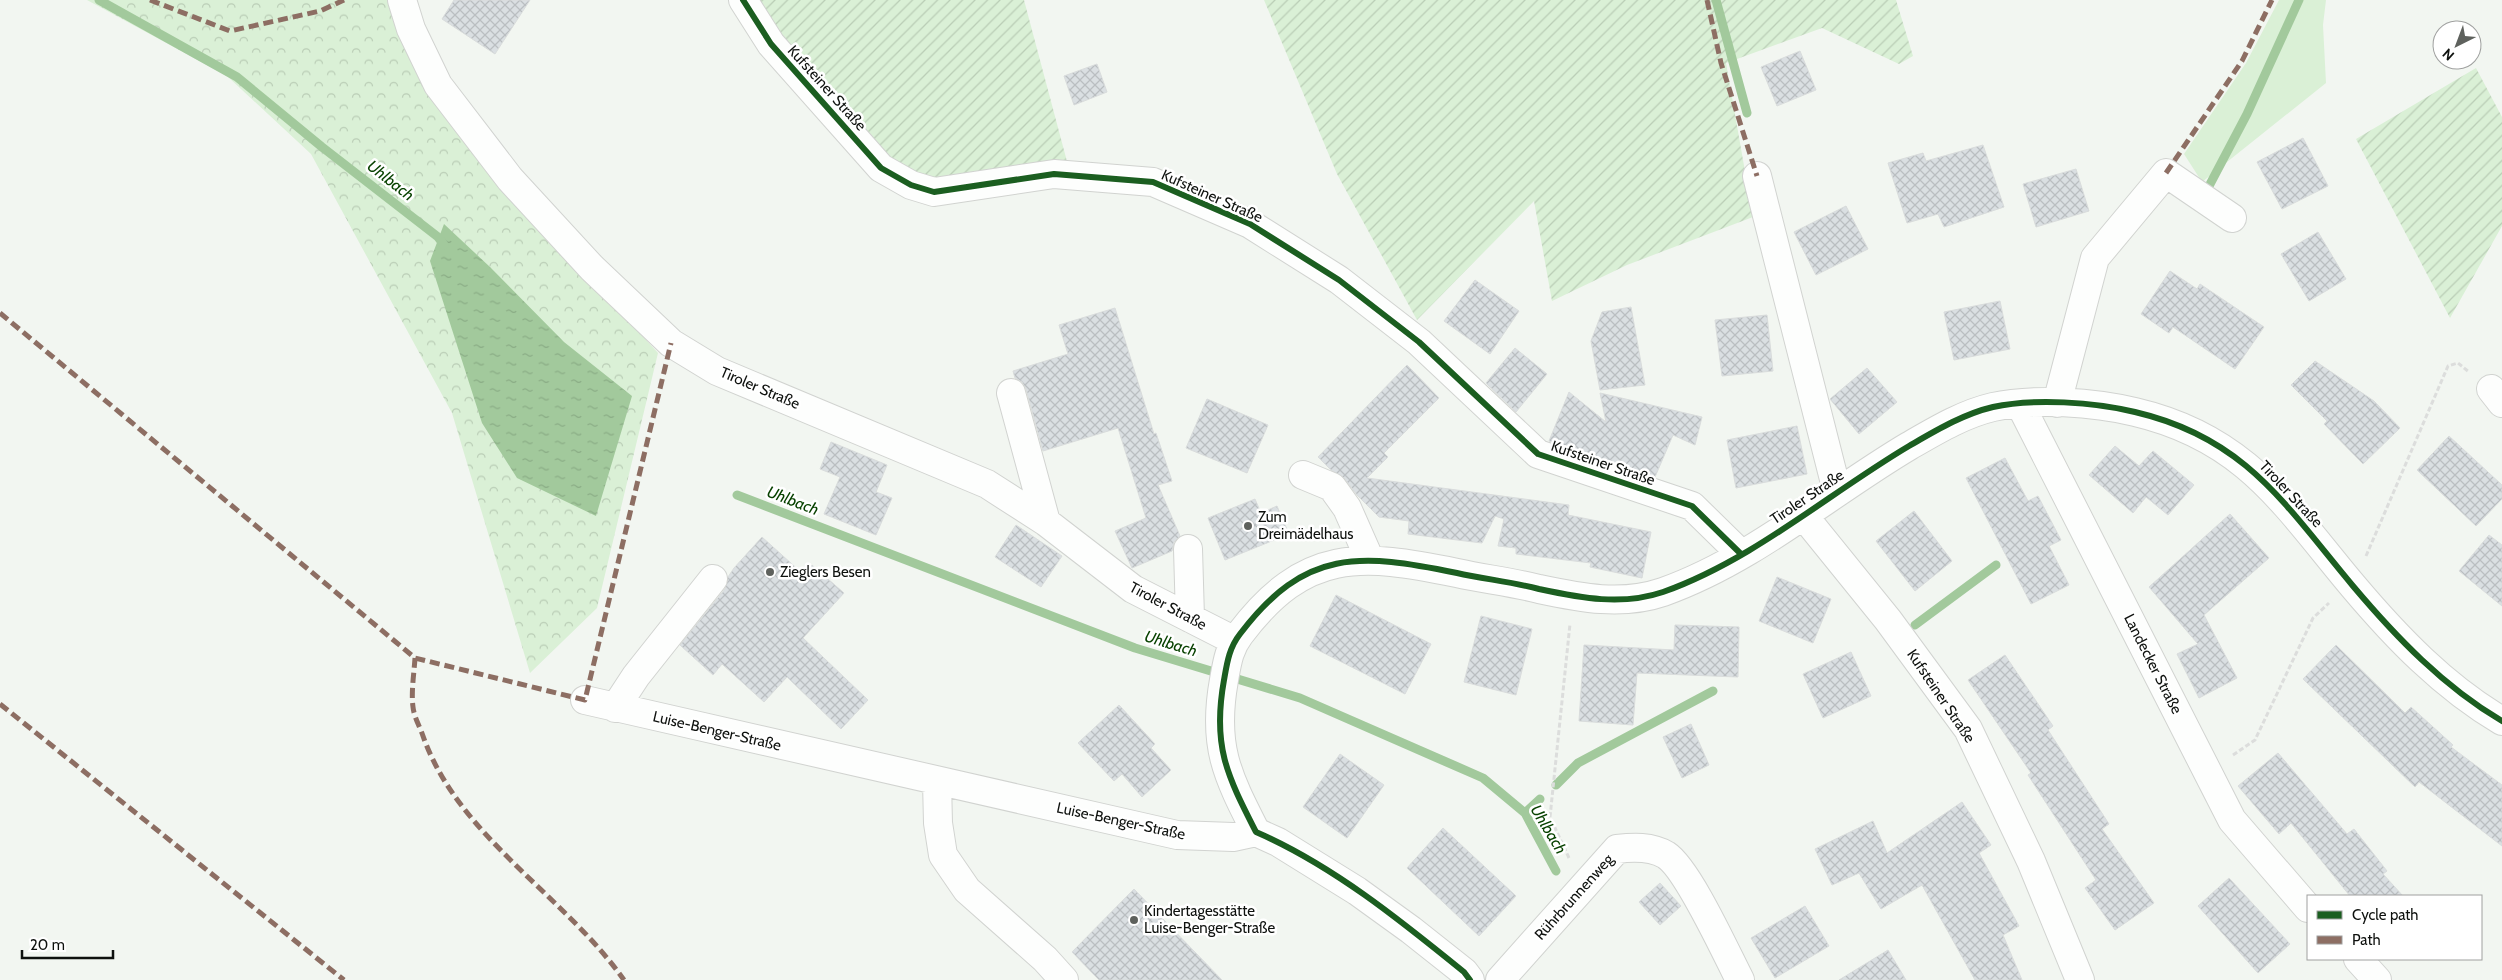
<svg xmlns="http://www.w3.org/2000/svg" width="2502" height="980" viewBox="0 0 2502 980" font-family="Cabin,sans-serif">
  <defs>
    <pattern id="forest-crowns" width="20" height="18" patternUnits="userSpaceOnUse" patternTransform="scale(1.25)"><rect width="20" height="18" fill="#daf0d6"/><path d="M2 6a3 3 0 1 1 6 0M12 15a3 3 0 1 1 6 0" fill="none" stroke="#bacdb6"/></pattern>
    <pattern id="garden-furrows" width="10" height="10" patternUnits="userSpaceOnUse" patternTransform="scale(1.25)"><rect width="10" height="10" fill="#daf0d6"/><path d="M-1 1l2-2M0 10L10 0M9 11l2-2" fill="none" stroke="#bacdb6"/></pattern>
    <pattern id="water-ripples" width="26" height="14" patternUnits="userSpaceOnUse" patternTransform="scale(1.25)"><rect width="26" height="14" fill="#a2c99c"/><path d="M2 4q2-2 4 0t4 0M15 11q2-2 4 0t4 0" fill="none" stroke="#8aac85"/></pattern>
    <pattern id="building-cross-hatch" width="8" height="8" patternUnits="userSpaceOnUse" patternTransform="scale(1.25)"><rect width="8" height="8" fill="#dadfe2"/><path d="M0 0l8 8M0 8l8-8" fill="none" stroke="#babec1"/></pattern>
  </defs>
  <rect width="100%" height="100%" fill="#f2f6f1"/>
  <path fill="#daf0d6" d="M2279,0H2326L2323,25L2326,83L2202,182L2184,154L2246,63Z"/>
  <path fill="url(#forest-crowns)" d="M87,0H389L585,272L658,353L597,608L530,673L452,413L311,154L227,76Z"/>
  <path fill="url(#garden-furrows)" d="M757,0H1024L1069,169L934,183L887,161L778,38Z
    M1264,0H1896L1913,56L1899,64L1822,28L1726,63L1753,217L1627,265L1552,301L1534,201L1417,320L1337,174Z
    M2476,68L2502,117V226L2450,318L2356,139Z"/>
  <path fill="url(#water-ripples)" d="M444,224L490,267L564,342L632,396L596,516L517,478L482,423L430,261Z"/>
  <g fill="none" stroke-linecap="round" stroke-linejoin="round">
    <path stroke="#a2c99c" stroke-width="9" d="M99,0L237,77L322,147L438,237L444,245
      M1716,0L1747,113
      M2208,188L2247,114L2299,0
      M737,495L1135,648L1300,698L1483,778L1525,813L1556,871
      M1915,625L1996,565
      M1556,785L1578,763L1713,691
      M1525,813L1540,799"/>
  </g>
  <path fill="url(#building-cross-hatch)" stroke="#d9dcdc" d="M454,0H530L495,54L442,19Z
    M1800,51L1816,90L1777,106L1761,67Z
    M1097,64L1107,92L1074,105L1064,76Z
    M2303,138L2328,186L2282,209L2257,162Z
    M1983,145L2004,207L1944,227L1938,214L1907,223L1888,163L1923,153L1926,161Z
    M2076,169L2089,211L2036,227L2023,184Z
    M1846,206L1868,249L1816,275L1794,232Z
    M2318,232L2346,279L2309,301L2281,254Z
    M2170,271L2197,289L2200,284L2264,327L2235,369L2173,327L2169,333L2141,314Z
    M1475,280L1519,311L1490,354L1444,321Z
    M2000,301L2010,349L1954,360L1944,312Z
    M1631,307L1645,385L1600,390L1591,341L1602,312Z
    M1115,308L1154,434L1156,433L1172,481L1158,485L1180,536L1174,542L1172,551L1132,568L1115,531L1146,518L1118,428L1043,451L1026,389L1022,382L1015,378L1013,371L1068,354L1059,325Z
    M1767,315L1773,371L1722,376L1715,320Z
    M1515,348L1547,374L1516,412L1486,383Z
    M2315,361L2374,401L2400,428L2363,464L2324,424L2327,421L2291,385Z
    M1407,365L1439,398L1384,453L1388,457L1367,478L1569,505L1568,515L1651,532L1642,578L1590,567L1591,563L1516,554V548L1498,546L1504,519L1495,516L1482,543L1408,534L1409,521L1379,517L1357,495L1344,478L1331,470L1318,457Z
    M1867,368L1897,402L1859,434L1830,399Z
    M1569,392L1606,422L1600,393L1702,417L1695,445L1673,435L1655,477L1549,441Z
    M1207,399L1268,425L1247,473L1186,448Z
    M1797,426L1807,474L1736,488L1727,440Z
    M2449,436L2502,485V499L2476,526L2417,470Z
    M831,442L887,465L876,492L892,498L876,535L824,514L840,477L820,469Z
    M2115,446L2139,466L2153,451L2194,485L2168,515L2146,497L2133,513L2089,475Z
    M2005,458L2028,501L2038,496L2061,540L2049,546L2069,585L2031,604L1966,478Z
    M1255,499L1261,513L1277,506L1289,534L1225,560L1208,518Z
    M1914,511L1952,561L1915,591L1876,541Z
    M2230,514L2269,558L2204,615L2237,678L2199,698L2177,654L2198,644L2149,587Z
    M1016,525L1062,556L1041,587L995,557Z
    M2489,535L2502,545V606L2459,571Z
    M762,537L803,574L812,565L844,593L803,638L868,700L841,729L787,677L764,702L722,664L713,675L680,645L725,589L728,577L734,568Z
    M1777,577L1831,599L1813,643L1759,621Z
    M1336,595L1431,644L1405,694L1310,646Z
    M1481,616L1532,629L1516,695L1464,682Z
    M1675,625L1739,627L1738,677L1637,673L1633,725L1579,721L1584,645L1674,650Z
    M2336,645L2405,713L2411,707L2453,745L2451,747L2502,785V846L2419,782L2415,787L2303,679Z
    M1851,652L1871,696L1823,718L1803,674Z
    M2005,655L2053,726L2048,730L2109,824L2102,829L2154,903L2115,930L2085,888L2096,880L2028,775L2031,773L1968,680Z
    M1119,705L1155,744L1151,748L1171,770L1142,797L1122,774L1114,781L1078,743Z
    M1691,724L1709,765L1682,778L1663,737Z
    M2278,753L2347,834L2354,829L2387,871L2383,874L2403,896H2350L2291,823L2279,834L2238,786Z
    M1340,754L1384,785L1347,838L1303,807Z
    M1962,802L1991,845L1979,853L2019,926L2003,935L2022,980H1975L1922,885L1881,909L1859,873L1832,885L1815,849L1873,821L1887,853Z
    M1443,828L1516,896L1479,936L1407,868Z
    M2229,878L2290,944L2258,973L2198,906Z
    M1660,883L1681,906L1660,925L1639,902Z
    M1134,889L1222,980H1099L1072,952Z
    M1805,906L1829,946L1775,978L1751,938Z
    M1888,950L1906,980H1839Z"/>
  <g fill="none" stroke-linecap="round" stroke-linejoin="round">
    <g stroke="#d1d3d0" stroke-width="30">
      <path id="minor" d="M402,0L411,29L438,85L510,179L592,268L671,343L717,371L987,484L1046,522L1133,589L1235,641
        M743,0L771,44L881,168L911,185L934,192L1054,174L1153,182L1250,224L1339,280L1419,342L1538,454L1692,506L1741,554
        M1757,176L1837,491
        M2491,389L2502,403
        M1011,393L1046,522
        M2057,403L2095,258L2166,173L2232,218
        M2020,404L2232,820L2308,908
        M1303,475L1332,487L1347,508L1370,560
        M1803,515L1888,620L1968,729L2031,861L2080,980
        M1188,549L1190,618
        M585,700L1177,835L1233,837L1256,832L1278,842L1357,891L1411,930L1464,972L1470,980
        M615,708L636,676L713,579
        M937,782L938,823L943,855L967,890L1045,959L1064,980
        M1256,832C1227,775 1212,746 1224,680C1227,663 1229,648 1240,634C1305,548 1360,553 1457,573C1484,579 1512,582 1539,589C1581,598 1622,606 1663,592C1753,560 1828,494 1909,446C1935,431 1963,414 1993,407C2034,398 2094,402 2135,412C2246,438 2285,505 2353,586C2396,637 2444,687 2502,721
        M2358,959L2377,980
        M1500,980L1617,849C1633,847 1651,846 1666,855C1688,869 1726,953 1740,980"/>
    </g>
    <path stroke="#dcdddc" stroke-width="3" stroke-dasharray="5 2.5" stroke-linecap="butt" d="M2366,556L2448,366L2458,363L2469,372
      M2233,755L2255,740L2313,618L2329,603
      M1569,858L1550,817L1570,624"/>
    <use href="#minor" stroke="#fdfefd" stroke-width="28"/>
    <path stroke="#8d6e63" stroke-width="5" stroke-dasharray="10 5" stroke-linecap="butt" d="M150,0L230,31L320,11L344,0
      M1707,0L1721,63L1757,176
      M2166,173L2242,61L2272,0
      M0,313L415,658L585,700L671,343
      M415,658C414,674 411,692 413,707C414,717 420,727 423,736C458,836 564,895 624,980
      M0,704L344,980"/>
    <g stroke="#fff" stroke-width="9">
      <path id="cycleway" d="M743,0L771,44L881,168L911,185L934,192L1054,174L1153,182L1250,224L1339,280L1419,342L1538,454L1692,506L1741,554
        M1470,980L1464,972C1400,920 1332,865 1256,832C1227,775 1212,746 1224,680C1227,663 1229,648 1240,634C1305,548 1360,553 1457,573C1484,579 1512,582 1539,589C1581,598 1622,606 1663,592C1753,560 1828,494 1909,446C1935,431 1963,414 1993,407C2034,398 2094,402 2135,412C2246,438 2285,505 2353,586C2396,637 2444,687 2502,721"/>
    </g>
    <use href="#cycleway" stroke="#1b5e20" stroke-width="6"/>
  </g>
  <g fill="#5e615d" stroke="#fff" stroke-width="2">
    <circle cx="1248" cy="526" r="5"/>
    <circle cx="770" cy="572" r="5"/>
    <circle cx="1134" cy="920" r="5"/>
  </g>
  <g text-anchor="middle" stroke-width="5" stroke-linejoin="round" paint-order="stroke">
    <g font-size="15" fill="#0e110e" stroke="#fff">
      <text transform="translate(827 88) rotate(48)" y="5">Kufsteiner Straße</text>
      <text transform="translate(1212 196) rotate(24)" y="5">Kufsteiner Straße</text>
      <text transform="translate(760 388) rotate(23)" y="5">Tiroler Straße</text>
      <text transform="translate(1603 463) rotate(19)" y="5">Kufsteiner Straße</text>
      <text transform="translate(2291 494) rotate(47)" y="5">Tiroler Straße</text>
      <text transform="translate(1807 497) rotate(-34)" y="5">Tiroler Straße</text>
      <text transform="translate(1168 606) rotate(28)" y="5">Tiroler Straße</text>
      <text transform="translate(2153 664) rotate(63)" y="5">Landecker Straße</text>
      <text transform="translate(1941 696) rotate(56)" y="5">Kufsteiner Straße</text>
      <text transform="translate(717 731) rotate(13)" y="5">Luise-Benger-Straße</text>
      <text transform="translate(1121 821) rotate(12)" y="5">Luise-Benger-Straße</text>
      <text transform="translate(1574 897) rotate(-48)" y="5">Rührbrunnenweg</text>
    </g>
    <g font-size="15" fill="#0e110e" stroke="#fff" text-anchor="start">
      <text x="1258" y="522">Zum<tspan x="1258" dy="17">Dreimädelhaus</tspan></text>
      <text x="780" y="577">Zieglers Besen</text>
      <text x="1144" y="916">Kindertagesstätte<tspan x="1144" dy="17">Luise-Benger-Straße</tspan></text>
    </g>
    <g font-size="16" font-style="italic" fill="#084201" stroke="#fff">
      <text transform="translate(391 180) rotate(38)" y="6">Uhlbach</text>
      <text transform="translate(793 500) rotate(21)" y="6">Uhlbach</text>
      <text transform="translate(1171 643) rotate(17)" y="6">Uhlbach</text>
      <text transform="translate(1549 829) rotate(59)" y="6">Uhlbach</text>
    </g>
  </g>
  <rect x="2307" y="895" width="175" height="65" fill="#ffffff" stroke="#9fa09f"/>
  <rect x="2317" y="911" width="25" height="8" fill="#1b5e20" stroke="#9fa09f"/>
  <text x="2352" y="920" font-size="15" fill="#0e110e">Cycle path</text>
  <rect x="2317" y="936" width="25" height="8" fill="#8d6e63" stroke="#9fa09f"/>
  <text x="2352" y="945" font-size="15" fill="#0e110e">Path</text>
  <g transform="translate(2457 45) rotate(222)"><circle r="24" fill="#ffffff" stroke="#9fa09f"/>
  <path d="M0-4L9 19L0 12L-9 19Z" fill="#5e615d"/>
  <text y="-8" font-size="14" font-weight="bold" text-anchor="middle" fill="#0e110e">N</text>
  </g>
  <path d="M22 950v8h91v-8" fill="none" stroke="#0e110e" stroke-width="2.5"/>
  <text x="30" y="950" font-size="15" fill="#0e110e" stroke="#ffffff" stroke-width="4" paint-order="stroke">20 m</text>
</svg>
